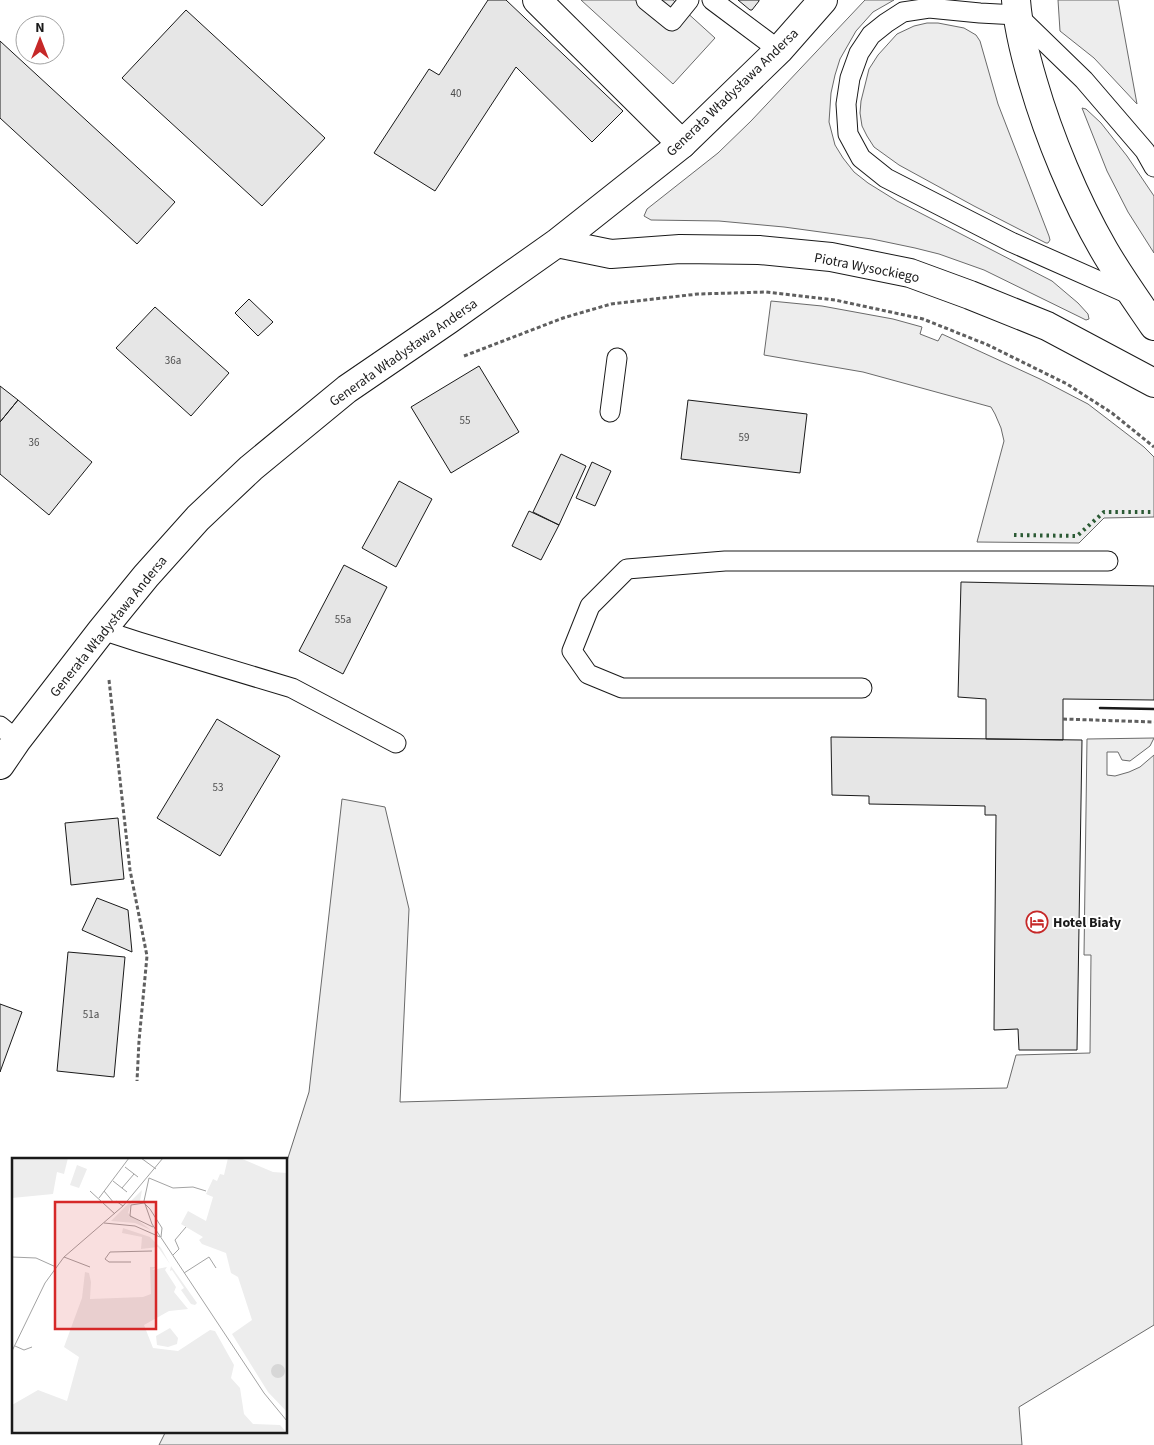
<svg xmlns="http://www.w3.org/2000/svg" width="1154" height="1445" viewBox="0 0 1154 1445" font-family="'Source Sans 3',sans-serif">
  <rect width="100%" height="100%" fill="#fff"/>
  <path fill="#ededed" stroke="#6a6a6a" d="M581,0H673L715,38L673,84Z
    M865,0H894L873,12L856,31L840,59L835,75L831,93L829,122L835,145L843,158L854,172L868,183L897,201L1052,281L1078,303L1088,314L1089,319L1086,320L984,270L939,254L915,248L872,239L784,227L719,221L651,220L644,216L647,209L718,153L751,121Z
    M1058,0H1118L1137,104L1094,58L1060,31Z
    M927,23H938L964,28L976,35L980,41L998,104L1049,236L1050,240L1048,243H1046L974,206L899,165L874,147L867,136L862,126L860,113L861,101L869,69L878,55L897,34L914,26Z
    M1082,108L1086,109L1101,123L1127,156L1154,196V253L1128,212L1107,171Z
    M771,301L822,306L893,319L922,327L920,334L938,341L942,334L1040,379L1088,404L1144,447L1154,457V517L1104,518L1079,543L977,542L1004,441L1001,428L995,414L991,407L863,372L764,355Z
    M1154,738L1150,746L1130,761L1122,760L1118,752H1107V775L1115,776L1129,772L1140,767L1154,755V1325L1019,1407L1022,1445H159L166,1431H286V1164L309,1092L342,799L385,807L409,909L400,1102L720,1093L1007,1088L1016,1055L1090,1053L1091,955H1084L1087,739Z"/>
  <path fill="#e6e6e6" stroke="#1a1a1a" d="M488,0H506L623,111L592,142L516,67L435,191L374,153L429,69L439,75Z
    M738,0H759V1L752,10H750Z
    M186,10L325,138L262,206L122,78Z
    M0,41L175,202L137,244L0,118Z
    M249,299L273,322L258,336L235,313Z
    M155,307L229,373L191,416L116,348Z
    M479,366L519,432L451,473L411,407Z
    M0,386L18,400L0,422Z
    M18,400L92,462L49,515L0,474V422Z
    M688,400L807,414L800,473L681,459Z
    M561,454L586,466L559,525L533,512Z
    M592,462L611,471L595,506L576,498Z
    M399,481L432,499L396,567L362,548Z
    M529,511L559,525L541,560L512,546Z
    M344,565L387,587L343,674L299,651Z
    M961,582L1154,586V700L1063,699V740L986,739V699L958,697Z
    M217,719L280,756L220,856L157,818Z
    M831,737L1082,740L1077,1050H1019L1018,1029L994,1030L996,815H985V806L869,804V796L832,795Z
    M118,818L124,879L71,885L65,823Z
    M97,898L128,910L132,952L82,930Z
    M68,952L125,957L114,1077L57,1071Z
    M0,1004L22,1012L0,1072Z"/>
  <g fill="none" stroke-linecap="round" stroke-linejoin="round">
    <g stroke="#1a1a1a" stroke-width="21">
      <path id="service" d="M646,0L672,21L689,0
        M712,0L779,50
        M1133,296L1011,242L886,178L861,158L848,134L846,104L850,78L859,53L871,35L886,23L903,12L929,8L980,13L1017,15L1084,80L1145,151L1154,167
        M610,412L617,358
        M102,630L139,642L292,688L396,743
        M862,688H622L588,674L572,651L590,606L627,569L725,561H1108
        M0,726L17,740"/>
    </g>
    <g stroke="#1a1a1a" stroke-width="30">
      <path id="minor" d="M537,0L682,144"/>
    </g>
    <g stroke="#1a1a1a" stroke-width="30">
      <path id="tertiary" d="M1016,0C1018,28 1025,55 1033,82C1049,137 1075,200 1104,250C1119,276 1137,301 1154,326
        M557,243L611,254L680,249L759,250L831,257L910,273L970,295L1047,326L1154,383
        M0,765L17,740L102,630L146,576L198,518L251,468L347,389L448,320L557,243L682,144L779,50L823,0"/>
    </g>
    <path stroke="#5f5f5f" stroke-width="3" stroke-dasharray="4 2.5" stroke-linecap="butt" d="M464,356L563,318L611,304L698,294L766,292L835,300L923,319L988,345L1067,384L1112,413L1154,447
      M109,680L130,870L147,956L139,1041L137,1081
      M1063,719L1154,722"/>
    <use href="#service" stroke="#fff" stroke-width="19"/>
    <use href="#minor" stroke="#fff" stroke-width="28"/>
    <use href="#tertiary" stroke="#fff" stroke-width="28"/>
    <path stroke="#2b5a34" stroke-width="4" stroke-dasharray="2.5 4" stroke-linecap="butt" d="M1014,535L1077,536L1104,512H1154"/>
    <path stroke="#1a1a1a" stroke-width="2.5" d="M1100,708L1154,709"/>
  </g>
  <defs>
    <g id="hotel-ring" transform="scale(1.125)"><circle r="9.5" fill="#fff" stroke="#c62828" stroke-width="1.5"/><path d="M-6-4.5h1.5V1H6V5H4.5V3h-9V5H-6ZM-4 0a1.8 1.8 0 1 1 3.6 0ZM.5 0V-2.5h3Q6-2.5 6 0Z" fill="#c62828"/></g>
  </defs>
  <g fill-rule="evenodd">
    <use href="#hotel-ring" x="1037" y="922"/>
  </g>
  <g text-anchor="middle" stroke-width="4" stroke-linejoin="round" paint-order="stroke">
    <g font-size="11" fill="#4d4d4d">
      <text x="456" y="97">40</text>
      <text x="173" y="364">36a</text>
      <text x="465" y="424">55</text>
      <text x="744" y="441">59</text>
      <text x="34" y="446">36</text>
      <text x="343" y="623">55a</text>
      <text x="218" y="791">53</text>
      <text x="91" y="1018">51a</text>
    </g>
    <g font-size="14" fill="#1a1a1a" stroke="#fff">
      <text transform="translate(732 92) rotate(-44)" y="5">Generała Władysława Andersa</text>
      <text transform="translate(867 267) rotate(11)" y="5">Piotra Wysockiego</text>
      <text transform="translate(403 352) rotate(-35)" y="5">Generała Władysława Andersa</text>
      <text transform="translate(108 626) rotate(-51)" y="5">Generała Władysława Andersa</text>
    </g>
    <g font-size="14" font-weight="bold" fill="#1a1a1a" stroke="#fff" text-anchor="start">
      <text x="1053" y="927">Hotel Biały</text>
    </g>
  </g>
  <g transform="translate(12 1158)">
    <rect width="275" height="275" fill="#fff"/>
    <path d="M0,0H56L52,16L45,14L41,36L0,40ZM216,0H228L261,14L275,15V254L256,234L220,176L240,162L226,119L219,115L214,95L190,86L187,82L191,79L169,66L176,53L194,63L201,39L194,36L201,21L205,23L208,16L212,17ZM65,7L75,11L67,30L58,27ZM130,32L128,43L119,45L116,55L139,72L123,65L99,63ZM111,70L138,79L149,90L158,106L146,89L129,91L130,79L110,75ZM159,108L185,145L183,147L179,146L169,132L172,130L160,112L158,113ZM138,109H144L140,112L155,109L153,112L164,129L162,134L176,151L157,153L132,167L141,190L166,193L198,172L203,173L222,207L219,220L228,230L232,256L241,266L268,267L275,275H0V247L26,232L55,243L67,199L52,189L70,140L73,114L77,115L79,124L78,141L131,139L139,136ZM158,170L166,180L165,186L156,189L145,187L144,178Z" fill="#ededed"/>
    <path d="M259 213a7 7 0 1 1 14 0a7 7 0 1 1-14 0Z" fill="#d7d7d7"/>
    <path fill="none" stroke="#a3a3a3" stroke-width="1" d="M129,0L144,11M113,9L126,19M137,20L132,43L140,66L252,235L275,263M137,20L161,30L181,29L194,33M101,23L115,34M110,30L122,16M78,33L103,56M92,33L102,45L104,43L111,48M87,40L117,0M92,65L123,68L148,79M141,69L118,58L119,47L132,45L138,51L150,70L149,79M161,97L167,91L163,82L174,69M0,99L24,100L44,109M52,99L78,109M119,104H97L93,101L98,94L140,93M172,115L197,99L204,110M3,188L12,192L20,189M0,193L33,125L52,99L111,48L151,0"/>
    <path fill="#d62828" fill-opacity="0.15" stroke="#d62828" stroke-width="2.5" d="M43,44H144V171H43Z"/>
    <rect width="275" height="275" fill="none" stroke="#1a1a1a" stroke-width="2.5"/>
  </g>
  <g transform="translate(40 40)"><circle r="24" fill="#ffffff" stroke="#a3a3a3"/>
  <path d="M0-4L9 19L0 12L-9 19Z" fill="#c62828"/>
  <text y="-8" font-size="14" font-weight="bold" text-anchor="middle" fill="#1a1a1a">N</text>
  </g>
</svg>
